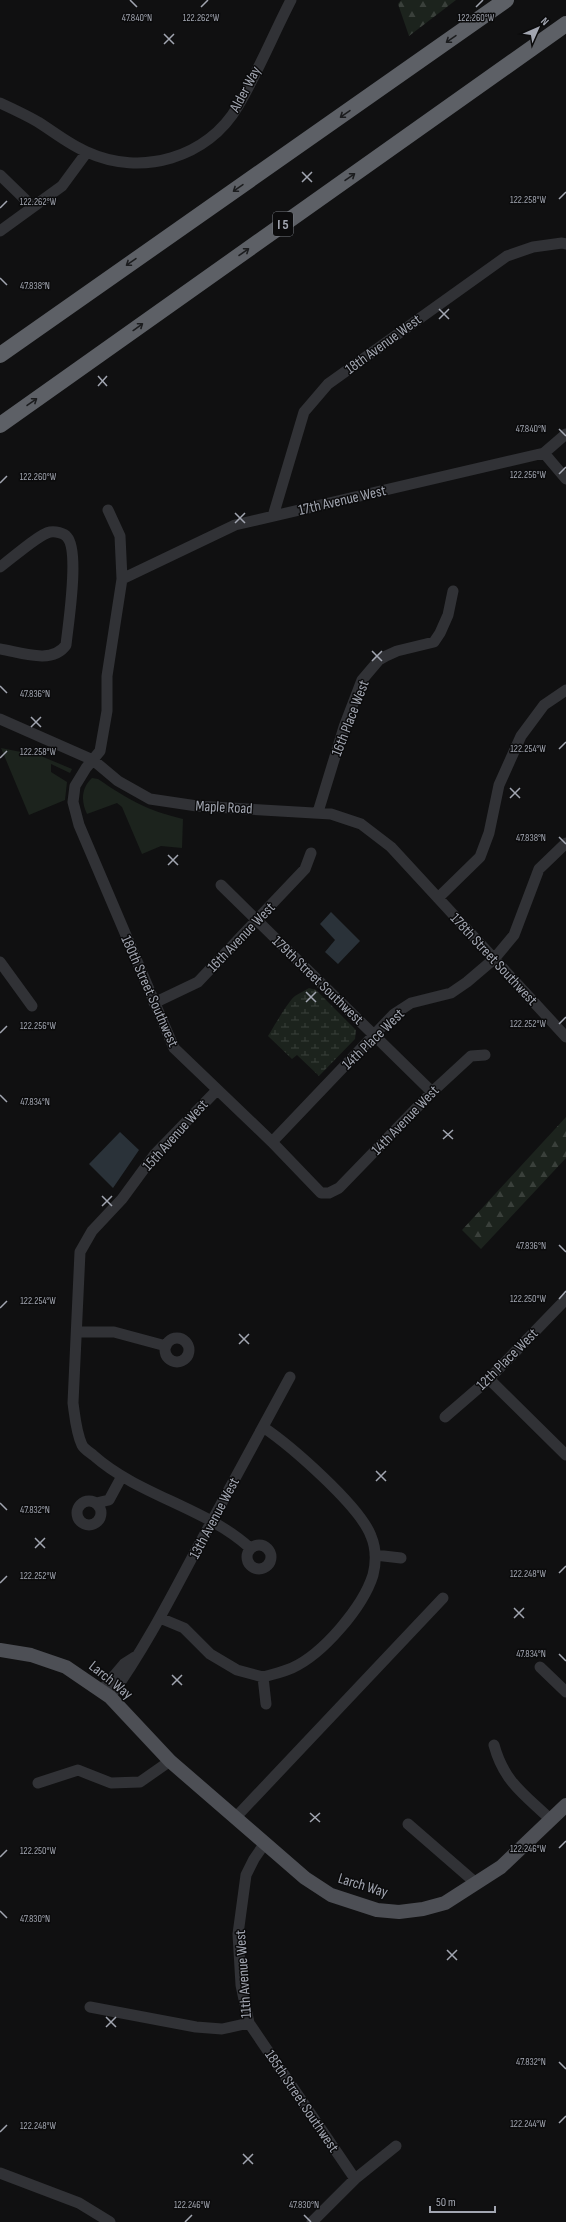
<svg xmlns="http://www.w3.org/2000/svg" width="566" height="2222" viewBox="0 0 566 2222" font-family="'Sofia Sans Condensed',sans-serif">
  <defs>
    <pattern id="forest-firs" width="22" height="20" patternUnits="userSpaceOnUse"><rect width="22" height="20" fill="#1c231d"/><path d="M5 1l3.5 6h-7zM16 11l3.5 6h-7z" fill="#3a403b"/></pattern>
    <pattern id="wetland-marsh" width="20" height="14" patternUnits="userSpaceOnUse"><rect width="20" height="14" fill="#1c231d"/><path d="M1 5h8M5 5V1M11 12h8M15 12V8" fill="none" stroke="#3a403b"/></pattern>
  </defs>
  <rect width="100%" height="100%" fill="#101011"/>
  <path fill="#1c231d" d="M1,748L41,756L72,769L70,773L51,764V772L67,782L65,800L29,815Z
    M92,778L98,779C129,800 146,810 183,819L182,848L161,846L142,854L122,807L117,803L87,814C81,802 81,788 92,778Z"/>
  <path fill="url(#forest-firs)" d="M401,0H456L409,36L398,4Z
    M566,1117V1158L481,1249L462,1230Z"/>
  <path fill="url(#wetland-marsh)" d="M309,988L316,990L356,1030L355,1039L319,1076L297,1055L292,1059L268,1036C273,1028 289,1000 295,996C299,993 305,991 309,988Z"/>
  <path fill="#2a3239" d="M331,912L360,941L338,964L325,952L335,940L320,924Z
    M120,1132L139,1150L113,1188L89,1164Z"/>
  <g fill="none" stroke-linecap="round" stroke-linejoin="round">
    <path stroke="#313236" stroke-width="11" d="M0,103C13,109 26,115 38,122C54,132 70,145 87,152C141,177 208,158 238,106C258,72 273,35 291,0
      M0,175L33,207
      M0,231L62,186L87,152
      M544,453L566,479
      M108,510L120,536L122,579
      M273,516L304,412L328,384L507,256L533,247L562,243L566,244
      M0,567C10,560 39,534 50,532C55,531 64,533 67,537C80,551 68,625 66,645C52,665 20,652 0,649
      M0,719L93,760L118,781L150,799L197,806L331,814L361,824L391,847L566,1037
      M318,812L344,727L362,680L379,660L386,656L397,651L434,642L440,633L448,615L453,591
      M221,885L432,1092
      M438,898L480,857L489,833L499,785L521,736L544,705L566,690
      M0,962L32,1006
      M154,1003L198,982L305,869L311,853
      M485,1055L471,1056L432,1092L339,1188L329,1193H321L272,1142L174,1048L79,825L73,802L75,786L86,768L100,751L107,711V676L122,579L235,525L544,453L566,434
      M217,1090L155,1154L122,1199L92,1231L80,1252L73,1403C75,1417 76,1432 82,1445C84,1449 89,1452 93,1455C139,1496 205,1507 250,1548
      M272,1142L394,1014L411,1003L451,993L467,982L494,959L514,935L539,869L566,843
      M77,1332H114L166,1346
      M165 1350a12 12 0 1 1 24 0a12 12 0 1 1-24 0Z
      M489,1379L566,1455
      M445,1417L489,1379L566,1299
      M263,1427C291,1446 360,1506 371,1536C376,1548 376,1563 373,1575C363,1607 323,1654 292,1668C283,1672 273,1674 263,1677
      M77 1513a12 12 0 1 1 24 0a12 12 0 1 1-24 0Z
      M96,1503L109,1500L122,1476
      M247 1557a12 12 0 1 1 24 0a12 12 0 1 1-24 0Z
      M375,1555L401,1558
      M160,1618L184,1628L210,1654L237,1670L263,1677L266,1704
      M540,1667L566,1692
      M101,1691L124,1664L135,1657
      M110,1697C142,1653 168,1603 194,1554C226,1495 258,1436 290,1377
      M494,1745C504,1782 524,1794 551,1820
      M38,1783L78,1770L111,1783L140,1782L170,1761
      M236,1817L443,1598
      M408,1824L477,1884
      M265,1843L254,1859L246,1875L238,1934L241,1985L249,2023L355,2179
      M90,2007L196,2027L222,2029L249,2023
      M0,2173L79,2203L110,2222
      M312,2222L355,2179L396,2146"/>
    <path stroke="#4d4f55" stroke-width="14" d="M0,1650L31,1655L66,1667L110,1697L170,1761L305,1878L331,1895L377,1910L399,1912L423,1909L445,1903L501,1867L566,1805"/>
    <path stroke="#5d6066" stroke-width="16" d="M0,355L506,0
      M0,425L566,24"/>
  </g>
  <defs><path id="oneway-shaft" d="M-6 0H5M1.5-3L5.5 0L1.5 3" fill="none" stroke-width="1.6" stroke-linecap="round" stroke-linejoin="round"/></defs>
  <g stroke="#1b1c1e">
    <use href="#oneway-shaft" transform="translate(451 39) rotate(145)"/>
    <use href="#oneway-shaft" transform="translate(345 114) rotate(145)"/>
    <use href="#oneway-shaft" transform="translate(350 177) rotate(-35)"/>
    <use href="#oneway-shaft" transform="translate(238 188) rotate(145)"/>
    <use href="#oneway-shaft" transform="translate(244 252) rotate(-35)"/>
    <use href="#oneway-shaft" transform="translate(131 262) rotate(145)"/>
    <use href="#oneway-shaft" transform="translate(138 327) rotate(-36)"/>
    <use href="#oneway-shaft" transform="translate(32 402) rotate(-35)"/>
  </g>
  <path fill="none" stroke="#a2a6b1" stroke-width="1.5" d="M130,0L137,7M201,7L208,0M476,7L483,0M164,34L174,44M164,44L174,34M302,172L312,182M302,182L312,172M559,199L566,192M0,208L7,201M0,278L7,285M439,309L449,319M439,319L449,309M98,376L107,386M98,386L107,376M559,429L566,436M559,474L566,467M0,483L7,476M235,513L245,523M235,523L245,513M372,651L382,661M372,661L382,651M0,686L7,693M31,717L41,727M31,727L41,717M559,749L566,742M0,758L7,751M510,788L520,798M510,798L520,788M559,837L566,844M168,855L178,865M168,865L178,855M306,992L316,1002M306,1002L316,992M559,1024L566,1017M0,1033L7,1026M0,1095L7,1102M443,1130L453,1139M443,1139L453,1130M102,1196L112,1206M102,1206L112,1196M559,1245L566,1252M559,1299L566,1291M0,1308L7,1301M239,1334L249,1344M239,1344L249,1334M376,1471L386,1481M376,1481L386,1471M0,1503L7,1510M35,1538L45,1548M35,1548L45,1538M559,1573L566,1566M0,1583L7,1576M514,1608L524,1618M514,1618L524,1608M559,1654L566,1661M172,1675L182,1685M172,1685L182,1675M310,1813L320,1822M310,1822L320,1813M559,1848L566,1841M0,1857L7,1850M0,1911L7,1918M447,1950L457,1960M447,1960L457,1950M106,2017L116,2027M106,2027L116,2017M559,2062L566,2069M559,2123L566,2116M0,2132L7,2125M243,2154L253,2164M243,2164L253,2154M304,2215L311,2222M185,2222L192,2215"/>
  <g text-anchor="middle" stroke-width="3" stroke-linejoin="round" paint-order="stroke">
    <rect fill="#0b0b0c" stroke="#757880" stroke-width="1" x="273" y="212" width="20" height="24" rx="3"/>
    <g font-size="14" font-weight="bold" fill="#a2a6b1">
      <text x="283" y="229">I 5</text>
    </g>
    <g font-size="15" fill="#a2a6b1" stroke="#0b0b0c">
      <text transform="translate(245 89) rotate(-62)" y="5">Alder Way</text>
      <text transform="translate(383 344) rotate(-36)" y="5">18th Avenue West</text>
      <text transform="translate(342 500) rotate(-13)" y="5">17th Avenue West</text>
      <text transform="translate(350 718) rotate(-69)" y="5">16th Place West</text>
      <text transform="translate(224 807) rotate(3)" y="5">Maple Road</text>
      <text transform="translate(241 937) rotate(-46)" y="5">16th Avenue West</text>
      <text transform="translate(494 959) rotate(47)" y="5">178th Street Southwest</text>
      <text transform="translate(318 980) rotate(44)" y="5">179th Street Southwest</text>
      <text transform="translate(150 991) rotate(66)" y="5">180th Street Southwest</text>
      <text transform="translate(373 1039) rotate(-44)" y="5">14th Place West</text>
      <text transform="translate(405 1120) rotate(-46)" y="5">14th Avenue West</text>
      <text transform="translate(175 1135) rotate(-48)" y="5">15th Avenue West</text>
      <text transform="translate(507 1359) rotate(-45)" y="5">12th Place West</text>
      <text transform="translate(214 1518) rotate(-62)" y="5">13th Avenue West</text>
      <text transform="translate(111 1680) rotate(39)" y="5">Larch Way</text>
      <text transform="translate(363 1885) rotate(17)" y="5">Larch Way</text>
      <text transform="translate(243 1974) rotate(-94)" y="5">11th Avenue West</text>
      <text transform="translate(302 2101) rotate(56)" y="5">185th Street Southwest</text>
    </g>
  </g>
  <g font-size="10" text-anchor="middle" fill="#a2a6b1" stroke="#0b0b0c" stroke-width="3" stroke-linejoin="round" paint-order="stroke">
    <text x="137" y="21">47.840°N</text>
    <text x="201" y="21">122.262°W</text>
    <text x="476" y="21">122.260°W</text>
    <text x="528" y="203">122.258°W</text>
    <text x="38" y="205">122.262°W</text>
    <text x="35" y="289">47.838°N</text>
    <text x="531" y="432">47.840°N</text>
    <text x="528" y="478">122.256°W</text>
    <text x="38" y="480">122.260°W</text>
    <text x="35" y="697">47.836°N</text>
    <text x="528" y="752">122.254°W</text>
    <text x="38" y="755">122.258°W</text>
    <text x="531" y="841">47.838°N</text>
    <text x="528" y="1027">122.252°W</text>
    <text x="38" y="1029">122.256°W</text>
    <text x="35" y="1105">47.834°N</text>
    <text x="531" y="1249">47.836°N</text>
    <text x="528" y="1302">122.250°W</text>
    <text x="38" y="1304">122.254°W</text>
    <text x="35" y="1513">47.832°N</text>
    <text x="528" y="1577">122.248°W</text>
    <text x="38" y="1579">122.252°W</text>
    <text x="531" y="1657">47.834°N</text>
    <text x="528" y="1852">122.246°W</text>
    <text x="38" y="1854">122.250°W</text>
    <text x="35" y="1922">47.830°N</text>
    <text x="531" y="2065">47.832°N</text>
    <text x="528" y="2127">122.244°W</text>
    <text x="38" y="2129">122.248°W</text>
    <text x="192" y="2208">122.246°W</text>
    <text x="304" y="2208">47.830°N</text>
  </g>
  <g transform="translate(538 28) rotate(45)" stroke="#0b0b0c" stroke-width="3" paint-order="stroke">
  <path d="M0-3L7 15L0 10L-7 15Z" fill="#a2a6b1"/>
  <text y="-6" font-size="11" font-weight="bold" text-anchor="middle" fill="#a2a6b1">N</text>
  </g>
  <path d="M430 2206v6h65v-6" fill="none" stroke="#a2a6b1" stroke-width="2"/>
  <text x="436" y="2206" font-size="12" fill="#a2a6b1" stroke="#0b0b0c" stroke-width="3" paint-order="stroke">50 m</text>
</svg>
